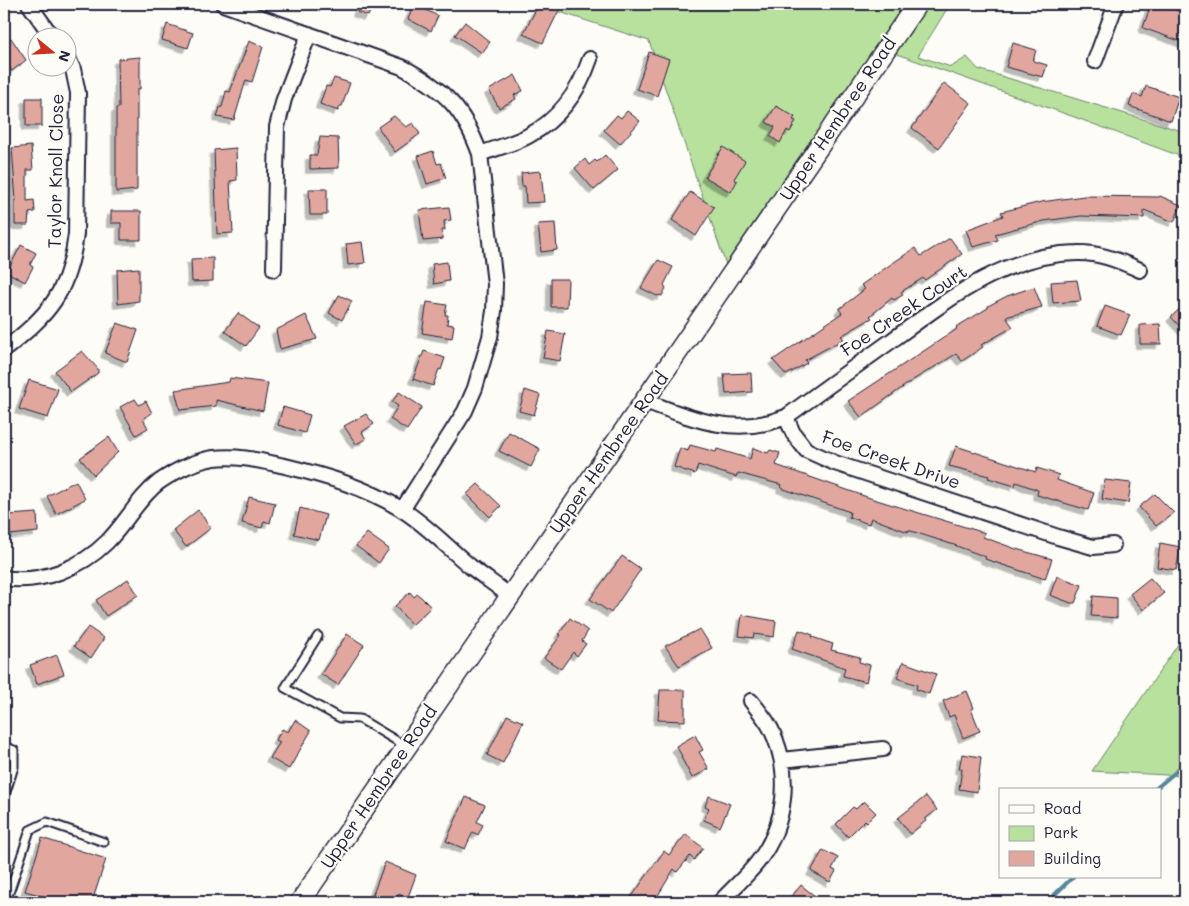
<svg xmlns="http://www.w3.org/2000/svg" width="1189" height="906" viewBox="0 0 1189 906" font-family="Mali,sans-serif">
  <defs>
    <filter id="shadow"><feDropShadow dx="-4.5" dy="4.5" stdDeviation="0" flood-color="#0004"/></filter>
  </defs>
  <rect width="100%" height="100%" fill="#fdfcf7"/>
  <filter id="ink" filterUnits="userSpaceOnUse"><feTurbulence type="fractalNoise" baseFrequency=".02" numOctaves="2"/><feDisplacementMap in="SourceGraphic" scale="10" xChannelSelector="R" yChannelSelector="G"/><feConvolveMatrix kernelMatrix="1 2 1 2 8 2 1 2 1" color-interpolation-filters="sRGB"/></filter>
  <g filter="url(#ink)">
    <path fill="#b8e19d" stroke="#6d826c" d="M535,4H950L918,56L951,67L967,57L978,69L1185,132V158L1077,118L880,48L734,288L649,41Z
      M1185,634V776L1092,771Z"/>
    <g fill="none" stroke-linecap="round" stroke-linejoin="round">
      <path stroke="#57859a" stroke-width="4" d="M1154,790L1185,764
        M1047,902L1073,877"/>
    </g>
    <path fill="#e1a79e" stroke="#22223b" filter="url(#shadow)" d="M360,4H374L368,16L357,12Z
      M415,4L426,8V10L438,16L431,31L408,19Z
      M539,4H552L560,8L543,43L523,34Z
      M1151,4H1165L1164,6L1185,13V43L1143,28Z
      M465,22L490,42L482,53L455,35Z
      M167,24L193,33L188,48L162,40Z
      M11,38L26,60L12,71L4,60V44Z
      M249,41L263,47L252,82L246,80L234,120L217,117L220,107H222L226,91L230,92Z
      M1013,43L1036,50L1033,61L1047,65L1043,77L1006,67Z
      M649,52L669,59L657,96L637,89Z
      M140,57V89H137V190L116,192V108H119L118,59Z
      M515,75L523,91L514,95L516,99L499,108L489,90Z
      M334,78L350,83L342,106H340L338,111L320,104L326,86L330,87Z
      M944,83L971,103L939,148L912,128Z
      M1146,86L1179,97L1171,121L1129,106L1133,94L1142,97Z
      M26,98H42V126H26Z
      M776,106L795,117L793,120L796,121L790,132L787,130L780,143L770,136L775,127L766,122Z
      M627,111L640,121L620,144L604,130L617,115L621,118Z
      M394,116L406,127L413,123L420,134L395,152L378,127Z
      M320,137L338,138L339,168L310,169V155H317Z
      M31,146L33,170H27V201L34,200L35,212L29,213L28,225H15V201H16L12,148Z
      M723,147L745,161L734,179L737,181L731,192L705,177Z
      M236,148L237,180L230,181L233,233L217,234L214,150Z
      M433,151L437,164L441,163L446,178L427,184L418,156Z
      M605,155L618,170L594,190L575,168L585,159L589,165L595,160L597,162Z
      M541,171L544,202L526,203L525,186H522L521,173Z
      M309,189H327V215H310Z
      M690,192L714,207L696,236L672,220Z
      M1084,196L1159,197L1160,196L1181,205L1174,222L1144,210V218L1081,216L1044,221L995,234L998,240L973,247L966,230L1003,216L1001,212L1041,202Z
      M449,207L451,220L444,221L445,230H442L443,239L423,241L419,210Z
      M111,211H141V240H121V223H111Z
      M555,223L557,250L541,252L538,224Z
      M950,238L962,254L925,280L923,278L901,292L903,295L894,300L892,298L870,316L872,318L841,336L844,339L805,360L807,363L786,375L773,360L842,313L839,309L865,289L861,285L884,269L915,248L921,256Z
      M362,242L365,263L348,265L346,244Z
      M21,245L36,253L30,265L33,267L25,282L7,272Z
      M213,258V281L192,282L191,259Z
      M658,260L673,267L664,285L666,288L662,296L659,295L657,296L641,288Z
      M447,262L449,281L434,284L432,264Z
      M139,268V301L118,304L117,270Z
      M551,279H568L567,307H551Z
      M1077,280L1081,301L1053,303L1051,282Z
      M1034,287L1042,307L1006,317L1013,327L981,345L983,347L962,361L956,354L913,380L861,417L848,401L957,329L956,327L988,308V306L1007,296Z
      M339,295L352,301L342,320L329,313Z
      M427,302L447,305L445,315H448L447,324L454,325L452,338L422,333Z
      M1185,304V332L1171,317Z
      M1105,306L1130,315L1121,335L1097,326Z
      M238,313L259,328L246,346L225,331Z
      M306,315L317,339L280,349L276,330Z
      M117,323L138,330L127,362L105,353Z
      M1160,324L1161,344H1140V325Z
      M548,331L565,334L560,361L543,358Z
      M82,351L98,369V373L71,392L55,371Z
      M424,351L445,358L441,370L439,369L433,386L413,379Z
      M751,373L752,392L726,394L724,374Z
      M230,378L268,383L263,411L216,400V406L180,410L175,390L229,382Z
      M29,380L58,389L48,418L19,409Z
      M525,390L540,395L534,415L519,411Z
      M399,392L422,407L407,430L390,419L398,406L392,402Z
      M135,399L139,405L146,401L152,413L143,419L148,428L136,435L120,407Z
      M283,407L310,415L305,433L278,425Z
      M366,414L374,424L362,432L366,439L356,444L344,426Z
      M509,432L540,449L531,467L499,451Z
      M109,437L118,452L94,475L80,458Z
      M690,445L716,452L717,449L750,459L753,448L768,453L770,450L780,453L776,465L870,498L985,533L983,537L1016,549L1052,559L1045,579L985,559L986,557L954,545L908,530V532L871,518L869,524L849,517L850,512L781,488L782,485L738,473L736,477L698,465L695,474L674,467L680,448L688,451Z
      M956,446L1036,472L1037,468L1059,475L1057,480L1094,493L1088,510L1037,495L1038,490L1016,482L1015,486L988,478L989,476L949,466Z
      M1105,480L1131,483L1128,503L1102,499Z
      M76,481L85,499L56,514L47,496Z
      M478,484L501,506L490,517L467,494Z
      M1155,494L1174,513L1156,526L1139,507Z
      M249,497L275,503L270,523L264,521L262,528L242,523Z
      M300,508L326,515L319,540L294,534Z
      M198,510L211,528L186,547L173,530Z
      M37,513L38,532L10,535L9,515Z
      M367,533L389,549L379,563L356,546Z
      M1160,543L1181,547L1176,570L1157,567Z
      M622,556L641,569L611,613L590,599Z
      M1057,576L1082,585L1075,603H1071L1050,595Z
      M1150,578L1164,593L1143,610L1130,594Z
      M128,579L138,595L106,616L96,600Z
      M410,592L414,597L417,594L421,597L431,607L412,625L395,606Z
      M1093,596L1117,598V618L1091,616Z
      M742,615L776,621L774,637L754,634L753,638L739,636Z
      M570,618L588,631L582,641L586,644L577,656L573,652L561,669L544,658L561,635L559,634Z
      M88,627L104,638L91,658L74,646Z
      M700,629L712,648L679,666L665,646Z
      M799,630L813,635L812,637L833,644L831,650L860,657L859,662L870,665L866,682L843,676L845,668L792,649Z
      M347,634L364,645L338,685L321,674Z
      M57,655L64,674L37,684L30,665Z
      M903,662L936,674L929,694L916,689L917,685L897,678Z
      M660,690H685V721L658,720Z
      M967,691L974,708L971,709L980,731L963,738L954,715L949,717L943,701Z
      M507,715L523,722L503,763L487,755Z
      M295,720L311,731L289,769L270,758L280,742L276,740L282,729L288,732Z
      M695,735L703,750L699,752L709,769L692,778L681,757L682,756L676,746Z
      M962,754L981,757L977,792L959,789L962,769H959Z
      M709,796L730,804L720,827L704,820L709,808L705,806Z
      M926,796L937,810L925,819L927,820L910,834L898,818Z
      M466,797L485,805L477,822L483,825L478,835L473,832L465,849L446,841Z
      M864,801L876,813L867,822L865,820L848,837L836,824L853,807L856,809Z
      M686,834L703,848L694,860L690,856L677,872L674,869L654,902H628L664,851L669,855Z
      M42,838L106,859L92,902H64L25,891Z
      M823,850L838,858L832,869L836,871L830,882L811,871Z
      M385,862L416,875L408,897L398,894L394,902H370Z
      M801,885L807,890L823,902H790L794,898L792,896Z"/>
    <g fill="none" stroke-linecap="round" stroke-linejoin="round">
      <g stroke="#22223b" stroke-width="11">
        <path id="lane" d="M318,636L285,688L340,718L360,719L407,747
          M4,746L14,750V767L4,798
          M6,902L30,830L47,822L104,842"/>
      </g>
      <g stroke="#22223b" stroke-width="18">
        <path id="street" d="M29,4L53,38
          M223,4L402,67C444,89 464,109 480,154L495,284L494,311L490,337L475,388L465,411L402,510
          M1095,61L1116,4
          M480,154C496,148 513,144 528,136C558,120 579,92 590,59
          M274,269L277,127L284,99L309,34
          M4,350C49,314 69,293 76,234L78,93L73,69L68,58
          M645,401C693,419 734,437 786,417C821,391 856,366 891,341C947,300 1005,254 1077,253C1098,252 1121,261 1140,270
          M786,417L793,433L806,450L835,463L1058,537L1093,547L1113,545
          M4,578C41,584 81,568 107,542C126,523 138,498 159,482C175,471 195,461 214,458C239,455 261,461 285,466C326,476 365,487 401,509C427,525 448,548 471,567C484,577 497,586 510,596
          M782,760L883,749
          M720,902C732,889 746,877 757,863C787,825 792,772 771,729C766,719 758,710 751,701"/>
      </g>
      <g stroke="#22223b" stroke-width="22">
        <path id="secondary" d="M300,902L917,4"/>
      </g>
      <use href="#lane" stroke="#fdfcf7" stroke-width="7"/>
      <use href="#street" stroke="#fdfcf7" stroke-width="14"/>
      <use href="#secondary" stroke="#fdfcf7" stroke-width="19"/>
    </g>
  </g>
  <g text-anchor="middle" stroke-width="4.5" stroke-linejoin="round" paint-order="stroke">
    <g font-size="18" fill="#22223b" stroke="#fdfcf7">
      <text transform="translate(838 119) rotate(-56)" y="6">Upper Hembree Road</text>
      <text transform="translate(56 171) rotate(-89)" y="6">Taylor Knoll Close</text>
      <text transform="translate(904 311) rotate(-34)" y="6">Foe Creek Court</text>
      <text transform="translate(609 453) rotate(-55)" y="6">Upper Hembree Road</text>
      <text transform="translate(891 460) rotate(19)" y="6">Foe Creek Drive</text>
      <text transform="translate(379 787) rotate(-56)" y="6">Upper Hembree Road</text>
    </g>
  </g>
  <rect width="1189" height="906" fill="none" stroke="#fdfcf7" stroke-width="20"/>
  <rect x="10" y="10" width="1169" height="886" fill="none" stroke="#22223b" stroke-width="2" filter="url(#ink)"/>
  <rect x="999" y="788" width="162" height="90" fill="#fdfcf7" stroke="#a5a5ac"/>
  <rect x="1009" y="805" width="25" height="8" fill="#fdfcf7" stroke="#a5a5ac"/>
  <text x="1044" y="814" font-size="15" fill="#22223b">Road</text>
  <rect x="1009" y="826" width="25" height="15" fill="#b8e19d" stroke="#a5a5ac"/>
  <text x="1044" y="838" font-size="15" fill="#22223b">Park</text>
  <rect x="1009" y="851" width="25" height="15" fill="#e1a79e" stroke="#a5a5ac"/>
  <text x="1044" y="864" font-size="15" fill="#22223b">Building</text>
  <g transform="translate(52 52) rotate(108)"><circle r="24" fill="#fdfcf7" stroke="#a5a5ac"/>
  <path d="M0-4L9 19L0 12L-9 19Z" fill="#c8321e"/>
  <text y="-8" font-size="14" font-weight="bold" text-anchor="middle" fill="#22223b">N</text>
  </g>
</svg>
